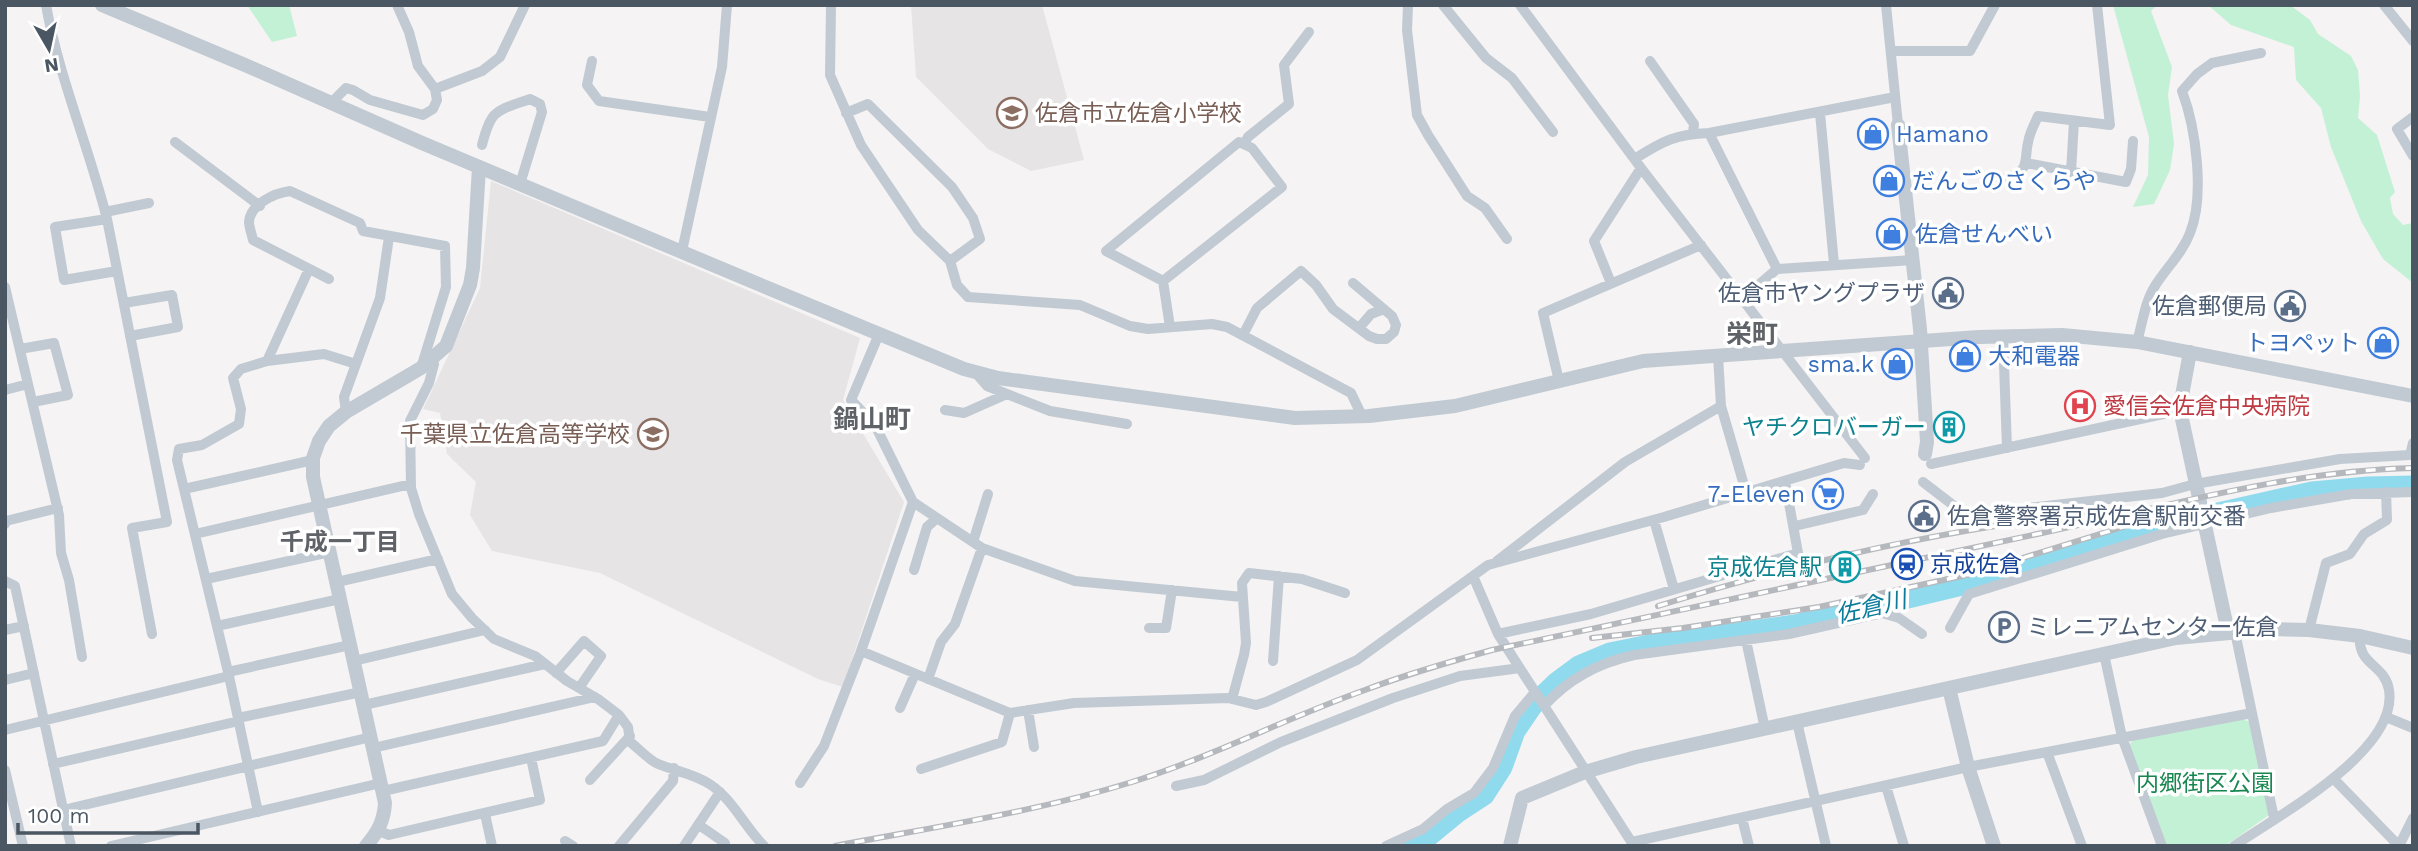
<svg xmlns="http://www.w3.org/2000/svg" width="2418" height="851" viewBox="0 0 2418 851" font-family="'Work Sans','Noto Sans JP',sans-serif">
  <rect width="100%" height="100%" fill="#f5f3f3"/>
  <path fill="#e6e4e5" d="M911,5H1042L1084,160L1031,171L988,149L916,77Z
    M491,181L860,338L843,400L904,502L843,687L818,679L600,573L492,551L470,515L476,482L447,454L440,413L423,409L480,288Z"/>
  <path fill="#c3f1d5" d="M247,5H289L297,36L272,42Z
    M2113,5H2157L2151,11L2172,67L2168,95L2174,144L2170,170L2154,204L2133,207L2148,175L2149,137Z
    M2208,5H2290L2310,20L2318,34L2351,56L2358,70L2360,96L2358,118L2377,135L2395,192L2390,198L2393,214L2403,225L2413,223V283L2383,259L2361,221L2331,147L2321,108L2296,80L2294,47L2231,25Z
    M2237,718L2251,722L2269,815L2225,846H2167L2130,745L2134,736Z"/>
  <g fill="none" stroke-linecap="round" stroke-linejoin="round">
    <path stroke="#90daee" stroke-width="21" d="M1403,846L1430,835L1458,812L1484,795L1502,767L1515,731L1532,706L1556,683L1579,666L1610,653L1649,645L1795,625L1962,585L2178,522L2312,492L2368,487L2413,486"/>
    <path stroke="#c1cad2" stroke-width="10" d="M46,5C59,78 89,147 107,219L167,522L132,528L152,634
      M831,5L830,75L861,145L918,230L950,261
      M1408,5L1407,30L1417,115L1428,135L1467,196L1485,208L1507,239
      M1443,5L1486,58L1512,78L1553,132
      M1520,5L1641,168L1865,458
      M1886,5L1898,125
      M2384,5L2413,41
      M1891,51H1970L1995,5
      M592,61L587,85L599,101L710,117
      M1650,61L1694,124L1693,133
      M435,89L482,71L500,57L525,5
      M331,103L346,88L353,90L370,100L423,115L433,109L437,100L435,89L418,66L409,32L397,5
      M846,113L868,104L952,187L973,218L980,239L950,261L957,285L968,297L1080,305L1130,326L1148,329L1212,324L1227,327L1351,393L1362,416
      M1820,113L1834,264
      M2413,117L2397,129L2413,156
      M1709,133L1777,269L1913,260
      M175,142L260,206
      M1244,144L1248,137L1289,104L1284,65L1309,32
      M482,145C491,109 496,111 530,99L540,104L542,112L520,184
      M1636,158C1663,141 1676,134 1709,133L1895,97
      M2026,163L2126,182L2131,169L2133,141
      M2071,172L2074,121
      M2000,180C2034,170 2022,164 2029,138C2031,130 2035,123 2038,116L2110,125L2097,5
      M105,212L149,203
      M107,219L55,227L64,280L117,271
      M682,251L722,67L727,5
      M329,279L253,240C252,235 249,227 249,222C250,204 275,193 290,191L360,223L363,231L445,246L446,287L421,368
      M1163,281L1282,187L1252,148L1239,142L1106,251L1163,281L1170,327
      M1611,283L1594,241L1641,168
      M5,287L59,515L61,553L69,580L82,657
      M1742,299L1777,269
      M124,303L172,295L178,327L130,336
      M1359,328L1371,314L1384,309
      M879,334L851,400L875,425L913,502L982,548L1075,581L1242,597
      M1243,335L1257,308L1301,271L1316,285L1333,309L1369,336L1377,339H1386L1394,332L1396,325L1392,316L1353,283
      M2003,336L2007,448
      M2137,342C2142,325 2145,301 2155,286C2166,268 2182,254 2190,233C2205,196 2196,128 2182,91L2197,74L2212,63L2261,53
      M20,349L54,343L68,395L33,402
      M1718,356L1721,406L1746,492
      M267,361L309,269
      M430,361L434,364L429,383L410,421L411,488L419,514L452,594L472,618L494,639L535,656L567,681L598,699L619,715L628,727L630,742C638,748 647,758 656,763C673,771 694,773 711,785C733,800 745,827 764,846
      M975,372L987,386L1050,411L1127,424
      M1559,381L1543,313L1701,245
      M5,390L28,384
      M945,410L964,413L1007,394
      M346,412L344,397L380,298L389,237
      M1931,464L2182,410
      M1923,482L1966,515L2162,493L2195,484L2340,459L2410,455L2413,443
      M184,489L313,460
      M1654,520L1674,589
      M5,524L6,521L58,508
      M1795,526L1863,510L1873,494
      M195,534L411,484
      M973,542L988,494
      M1497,561L1625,462L1721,406
      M914,570L927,527L937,518
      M1473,576L1498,634L1634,846
      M206,579L330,552
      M5,581L15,586L71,846
      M337,582L438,559
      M217,626L340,599
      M1149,628H1166L1172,590
      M1950,628L1969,594L2162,534L2271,508L2351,494L2413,492
      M5,630L24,626
      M2309,630L2326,563L2350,554L2364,534L2387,520L2386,492
      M2235,632L2274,818
      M1498,634L1591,614L1798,553L1785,481
      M1746,640L1765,729
      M861,651L1010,713L1074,703L1228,698L1256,705L1266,702L1357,660L1488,565L1664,517L1844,463L1860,465
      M2104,654L2122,737L2162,846
      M354,661L485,630
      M1273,661L1279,576
      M228,672L350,645
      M556,673L584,641L601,656L579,688
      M928,679L941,642L955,624L982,548
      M5,680L34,673
      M1232,699L1244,655L1246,643L1242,583L1249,573L1302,579L1345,593
      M364,705L545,664
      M1544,706C1568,679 1598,663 1634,655L1789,634L1882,613L1899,618L1922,634
      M900,708L915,674
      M1028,710L1034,747
      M2386,717L2413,728
      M238,718L361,692
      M1797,722L1826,846
      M5,730L229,676
      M373,748L595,697
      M2047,752L2082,846
      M53,764L239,721
      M921,769L1002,742L1010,713
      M5,770L23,846
      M2333,778L2399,846
      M590,780L630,736
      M800,783L824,746L861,651L913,502
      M1176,786L1204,780L1281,742L1393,698L1460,676L1520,668
      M1886,786L1904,846
      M383,791L603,741L619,715
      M63,810L371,737
      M258,812L229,676L177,460L179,449L202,445L239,424L241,409L233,378L241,369L267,361L324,354L356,364
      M485,814L492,846
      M1742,818L1749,846
      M699,825L725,843
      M379,831L389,835L540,800L531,758
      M565,841L573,846
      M1632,842L1968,767L2252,713
      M111,846L381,783
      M619,846L673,781L674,768
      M684,846L720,792
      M1386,846L1423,829L1447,809L1474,793L1493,768L1515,716L1535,692
      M2234,846C2277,816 2399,751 2389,690C2385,664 2357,665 2360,636
      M2399,846L2413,818"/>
    <path stroke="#c1cad2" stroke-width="14" d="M102,5L245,65L422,143L775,291L964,369L998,378L1295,418L1369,416L1455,406L1643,361L1979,337L2062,335L2137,342L2413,396
      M1898,125L1920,329L1927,442L1925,454
      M2190,352L2181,401L2182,419L2228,632
      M1949,688L1968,767L1994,846
      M366,846C378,832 384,821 385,803L313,477V458L319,441L329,426L346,412L421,368L446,346L470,285L473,268L479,167
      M1510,846L1522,798L1585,772L1636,757L2176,638L2272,629L2309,630L2360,636L2413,648"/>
    <g stroke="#b5b8bd" stroke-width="6">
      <path id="rail" d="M1658,606C1800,562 1945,529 2092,513
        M1592,638L1683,628L1819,607L1971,574L2158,516
        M835,846C934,827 1036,812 1132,782C1212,757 1286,718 1365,690C1407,674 1449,662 1492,650C1676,611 1859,572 2042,533C2166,507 2286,471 2413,468"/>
    </g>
    <use href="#rail" stroke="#fff" stroke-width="3.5" stroke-dasharray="10" stroke-linecap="butt"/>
  </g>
  <defs>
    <g id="school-ring" transform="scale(1.575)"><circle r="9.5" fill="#fff" stroke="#8d6e63" stroke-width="1.5"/><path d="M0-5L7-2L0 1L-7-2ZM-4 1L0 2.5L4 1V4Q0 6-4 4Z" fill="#8d6e63"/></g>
    <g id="shop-ring" transform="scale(1.575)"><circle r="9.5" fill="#fff" stroke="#3f7fe0" stroke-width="1.5"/><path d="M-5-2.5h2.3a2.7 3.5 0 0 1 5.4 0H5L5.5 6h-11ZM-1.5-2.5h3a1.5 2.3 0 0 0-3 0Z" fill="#3f7fe0"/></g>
    <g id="civic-ring" transform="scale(1.575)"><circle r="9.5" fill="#fff" stroke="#5c6f8a" stroke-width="1.5"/><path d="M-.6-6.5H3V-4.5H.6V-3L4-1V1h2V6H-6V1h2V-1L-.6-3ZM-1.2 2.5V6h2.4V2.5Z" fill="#5c6f8a"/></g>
    <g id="hospital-ring" transform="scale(1.575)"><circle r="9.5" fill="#fff" stroke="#e0444e" stroke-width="1.5"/><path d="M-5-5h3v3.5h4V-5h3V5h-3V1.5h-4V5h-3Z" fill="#e0444e"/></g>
    <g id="building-ring" transform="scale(1.575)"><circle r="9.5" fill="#fff" stroke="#0f9aa8" stroke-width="1.5"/><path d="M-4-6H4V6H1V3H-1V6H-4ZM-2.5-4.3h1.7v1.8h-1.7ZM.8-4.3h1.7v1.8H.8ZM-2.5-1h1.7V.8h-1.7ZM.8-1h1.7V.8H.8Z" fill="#0f9aa8"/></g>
    <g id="supermarket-ring" transform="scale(1.575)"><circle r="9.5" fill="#fff" stroke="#3f7fe0" stroke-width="1.5"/><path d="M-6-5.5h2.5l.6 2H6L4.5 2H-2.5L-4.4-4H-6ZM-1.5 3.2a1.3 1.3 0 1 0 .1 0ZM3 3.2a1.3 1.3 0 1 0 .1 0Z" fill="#3f7fe0"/></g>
    <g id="station-ring" transform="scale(1.575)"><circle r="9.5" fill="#fff" stroke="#1a4fb4" stroke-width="1.5"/><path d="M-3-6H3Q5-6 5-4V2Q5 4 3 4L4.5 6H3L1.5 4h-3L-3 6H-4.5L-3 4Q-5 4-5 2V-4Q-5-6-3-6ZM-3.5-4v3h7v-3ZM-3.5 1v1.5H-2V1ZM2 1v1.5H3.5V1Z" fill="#1a4fb4"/></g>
    <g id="parking-ring" transform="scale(1.575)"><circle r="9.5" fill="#fff" stroke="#5c6f8a" stroke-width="1.5"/><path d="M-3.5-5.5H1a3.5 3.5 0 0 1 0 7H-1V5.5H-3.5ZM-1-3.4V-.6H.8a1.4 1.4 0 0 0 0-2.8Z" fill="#5c6f8a"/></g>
  </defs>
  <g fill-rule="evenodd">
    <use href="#school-ring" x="1012" y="113"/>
    <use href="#shop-ring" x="1873" y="134"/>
    <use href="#shop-ring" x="1889" y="181"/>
    <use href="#shop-ring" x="1892" y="234"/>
    <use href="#civic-ring" x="1948" y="293"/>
    <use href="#civic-ring" x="2290" y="306"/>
    <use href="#shop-ring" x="2383" y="343"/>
    <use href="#shop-ring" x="1965" y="356"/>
    <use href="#shop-ring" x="1897" y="364"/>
    <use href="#hospital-ring" x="2080" y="406"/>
    <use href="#building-ring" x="1949" y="427"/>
    <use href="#school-ring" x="653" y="434"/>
    <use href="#supermarket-ring" x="1828" y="494"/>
    <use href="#civic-ring" x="1924" y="516"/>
    <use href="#station-ring" x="1907" y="564"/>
    <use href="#building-ring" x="1845" y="567"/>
    <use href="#parking-ring" x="2004" y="627"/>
  </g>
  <g text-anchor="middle" stroke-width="7" stroke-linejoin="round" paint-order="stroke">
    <g font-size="23" fill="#785e54" stroke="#fff" text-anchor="start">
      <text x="1035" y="121">佐倉市立佐倉小学校</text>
      <text x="630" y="442" text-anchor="end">千葉県立佐倉高等学校</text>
    </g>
    <g font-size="23" fill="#366cbe" stroke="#fff" text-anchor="start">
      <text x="1896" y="142">Hamano</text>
      <text x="1912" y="189">だんごのさくらや</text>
      <text x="1915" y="242">佐倉せんべい</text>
      <text x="2360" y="351" text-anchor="end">トヨペット</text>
      <text x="1988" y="364">大和電器</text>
      <text x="1874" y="372" text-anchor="end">sma.k</text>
      <text x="1805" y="502" text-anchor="end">7-Eleven</text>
    </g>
    <g font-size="23" fill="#4e5e75" stroke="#fff" text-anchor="end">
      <text x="1925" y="301">佐倉市ヤングプラザ</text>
      <text x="2267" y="314">佐倉郵便局</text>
      <text x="1947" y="524" text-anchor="start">佐倉警察署京成佐倉駅前交番</text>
      <text x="2027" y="635" text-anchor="start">ミレニアムセンター佐倉</text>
    </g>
    <g font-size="23" fill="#be3a42" stroke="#fff" text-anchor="start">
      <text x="2103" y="414">愛信会佐倉中央病院</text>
    </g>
    <g font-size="23" fill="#0d838f" stroke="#fff" text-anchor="end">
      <text x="1926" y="435">ヤチクロバーガー</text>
      <text x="1822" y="575">京成佐倉駅</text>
    </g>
    <g font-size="23" fill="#164399" stroke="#fff" text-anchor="start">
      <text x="1930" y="572">京成佐倉</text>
    </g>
    <g font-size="23" fill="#17864f" stroke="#fff">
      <text x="2205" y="791">内郷街区公園</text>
    </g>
    <g font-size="24" font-weight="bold" fill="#5f6368" stroke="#fff">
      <text x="340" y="550">千成一丁目</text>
    </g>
    <g font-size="24" font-style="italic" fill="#0c7c9b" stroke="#fff">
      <text transform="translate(1871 607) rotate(-13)" y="8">佐倉川</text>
    </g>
    <g font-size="26" font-weight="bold" fill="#5f6368" stroke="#fff">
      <text x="1752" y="343">栄町</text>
      <text x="872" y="428">鍋山町</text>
    </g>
  </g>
  <rect width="2418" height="851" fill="none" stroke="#4a5661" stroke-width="14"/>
  <g transform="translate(49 49) rotate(171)" stroke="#ffffff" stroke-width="5" paint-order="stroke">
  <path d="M0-5L12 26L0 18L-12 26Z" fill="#4a5661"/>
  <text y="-10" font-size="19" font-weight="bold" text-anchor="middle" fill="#4a5661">N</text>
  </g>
  <path d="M18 823v10h180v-10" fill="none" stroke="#4a5661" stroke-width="3.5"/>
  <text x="28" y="823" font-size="21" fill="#4a5661" stroke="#ffffff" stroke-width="5" paint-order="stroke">100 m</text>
</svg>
